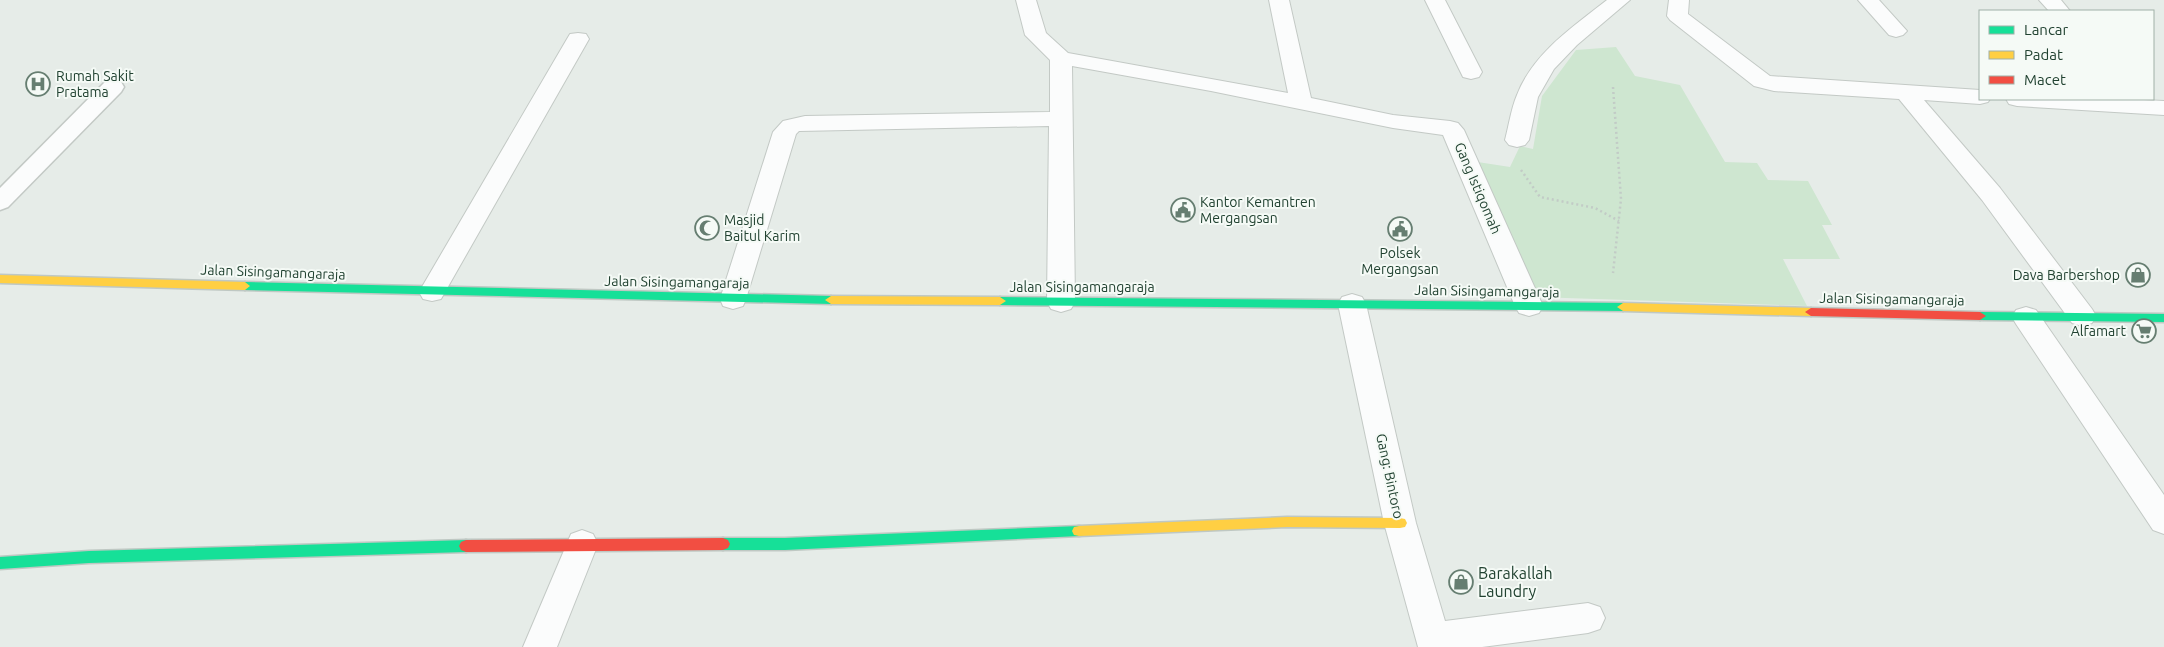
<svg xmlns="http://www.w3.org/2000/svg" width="2164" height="647" viewBox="0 0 2164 647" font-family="Ubuntu,sans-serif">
  <rect width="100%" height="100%" fill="#e6ece8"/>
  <path fill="#cee6d0" d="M1616,47L1635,76L1680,85L1725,162L1757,163L1768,180L1808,181L1832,225H1822L1840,259H1783L1807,306L1535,297L1471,161L1510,167L1520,146L1533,149L1542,96L1576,50Z"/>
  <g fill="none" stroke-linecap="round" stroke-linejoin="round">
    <g stroke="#c3c9c5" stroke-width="3">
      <path id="lane" d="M113,81L121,82L124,87L121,92L8,207L0,210V188L105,82Z"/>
    </g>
    <g stroke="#c3c9c5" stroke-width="2">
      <path id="street" d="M1016,0H1036L1046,33L1068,53L1288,93L1269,0H1289L1311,98L1393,115L1450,121L1458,123L1464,130L1543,306L1539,313L1529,316L1519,313L1515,306L1443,135L1393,128L1211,91L1072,66L1075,302L1071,309L1061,312L1051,309L1047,302L1049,126L799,131L796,134L746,299L743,306L733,309L723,306L720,299L773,132L783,121L805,116L1050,112V60L1025,35Z
        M1425,0H1445L1482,72L1479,77L1471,79L1463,77Z
        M1607,0H1630L1577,45L1554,69L1538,97L1529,140L1525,145L1517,147L1509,145L1505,140C1509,125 1511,109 1517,95C1533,53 1574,26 1607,0Z
        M1669,0H1689L1688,14L1770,76L1980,90V99H1990L1988,102L1980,104L1924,100L2000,188L2092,309L2096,316L2092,323L2082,326L2072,323L1982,200L1899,99L1774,91L1754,86L1670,20L1667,16Z
        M1858,0H1879L1907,31L1903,35L1896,37L1889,35Z
        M2039,0H2061L2070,11H2049Z
        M578,33L586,34L589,39L445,292L441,299L432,301L423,299L419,292L567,39L570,34Z
        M2006,99H2124L2164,101V115L2017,106L2009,104Z
        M1352,294L1362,297L1366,304L1416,523L1445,621L1588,603L1600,607L1605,618L1600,629L1588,633L1482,647H1418L1384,523L1338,304L1342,297Z
        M2026,307L2036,310L2164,495V534L2153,530L2016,324L2012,317L2016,310Z
        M582,530L593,534L598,544L557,647H523L571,534Z"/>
    </g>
    <g stroke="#bfc8c3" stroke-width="3">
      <path id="fast" d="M245,282L831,296L837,300L831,304L245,290L240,286Z
        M1000,297L1623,303L1629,307L1623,311L1000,305L994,301Z
        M1980,312L2164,314V322L1980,320L1974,316Z
        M1079,526L1084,527L1086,531L1084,535L1079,536L785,550H723L718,548L716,544L718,540L723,538H785Z
        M466,540L471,542L473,546L471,550L466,552L89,563L0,569V557L89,551Z"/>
    </g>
    <g stroke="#bfc8c3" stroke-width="3">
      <path id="slow" d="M0,275L245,282L250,286L245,290L0,283Z
        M831,296L1000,297L1006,301L1000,305L831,304L825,300Z
        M1623,303L1811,308L1817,312L1811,316L1623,311L1617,307Z
        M1287,517L1400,518L1405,519L1407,523L1405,527L1400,528L1287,527L1079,536L1074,535L1072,531L1074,527L1079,526Z"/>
    </g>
    <g stroke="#bfc8c3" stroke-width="3">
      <path id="jam" d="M1811,308L1980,312L1986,316L1980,320L1811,316L1805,312Z
        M723,538L728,540L730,544L728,548L723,550L466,552L461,550L459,546L461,542L466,540Z"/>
    </g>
    <path stroke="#c2cbc6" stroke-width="2.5" stroke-dasharray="2 3" stroke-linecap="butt" d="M1613,87L1621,199L1613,273
      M1521,170L1540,197L1595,208L1619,221"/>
    <use href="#lane" fill="#fbfcfc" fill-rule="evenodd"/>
    <use href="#street" fill="#fbfcfc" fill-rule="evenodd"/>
    <use href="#fast" fill="#16e098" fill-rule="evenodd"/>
    <use href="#slow" fill="#ffcf43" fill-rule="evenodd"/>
    <use href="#jam" fill="#f24e42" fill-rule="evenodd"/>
  </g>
  <defs>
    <g id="hospital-ring" transform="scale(1.25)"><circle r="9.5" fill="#f5faf6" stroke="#667e71" stroke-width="1.5"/><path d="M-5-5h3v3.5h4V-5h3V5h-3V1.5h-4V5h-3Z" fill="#667e71"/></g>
    <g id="civic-ring" transform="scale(1.25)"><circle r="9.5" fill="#f5faf6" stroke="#667e71" stroke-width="1.5"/><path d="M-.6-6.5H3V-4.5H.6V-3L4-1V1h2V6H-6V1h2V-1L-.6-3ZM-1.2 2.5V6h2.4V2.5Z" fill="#667e71"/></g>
    <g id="mosque-ring" transform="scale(1.25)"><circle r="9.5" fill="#f5faf6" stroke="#667e71" stroke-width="1.5"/><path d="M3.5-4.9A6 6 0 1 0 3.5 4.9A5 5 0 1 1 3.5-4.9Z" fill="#667e71"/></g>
    <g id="shop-ring" transform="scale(1.25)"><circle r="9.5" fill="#f5faf6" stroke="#667e71" stroke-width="1.5"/><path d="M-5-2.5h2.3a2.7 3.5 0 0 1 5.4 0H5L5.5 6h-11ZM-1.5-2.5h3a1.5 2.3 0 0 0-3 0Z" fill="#667e71"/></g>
    <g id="supermarket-ring" transform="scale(1.25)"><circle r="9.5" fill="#f5faf6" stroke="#667e71" stroke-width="1.5"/><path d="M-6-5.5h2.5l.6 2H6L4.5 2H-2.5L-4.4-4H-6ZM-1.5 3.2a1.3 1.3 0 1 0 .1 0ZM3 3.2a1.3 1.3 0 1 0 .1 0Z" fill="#667e71"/></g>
  </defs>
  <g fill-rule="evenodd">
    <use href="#hospital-ring" x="38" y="84"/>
    <use href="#civic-ring" x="1183" y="210"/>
    <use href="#mosque-ring" x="707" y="228"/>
    <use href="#civic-ring" x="1400" y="229"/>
    <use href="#shop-ring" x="2138" y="275"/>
    <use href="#supermarket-ring" x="2144" y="331"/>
    <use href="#shop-ring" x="1461" y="582"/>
  </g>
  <g text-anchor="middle" stroke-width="4" stroke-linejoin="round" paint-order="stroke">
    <g font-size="14" fill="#214231" stroke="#f5faf6" text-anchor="start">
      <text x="56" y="81">Rumah Sakit<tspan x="56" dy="16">Pratama</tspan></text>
      <text x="1200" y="207">Kantor Kemantren<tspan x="1200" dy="16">Mergangsan</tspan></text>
      <text x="724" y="225">Masjid<tspan x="724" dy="16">Baitul Karim</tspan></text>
      <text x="1400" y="258" text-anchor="middle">Polsek<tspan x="1400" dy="16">Mergangsan</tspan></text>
      <text x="2120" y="280" text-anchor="end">Dava Barbershop</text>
      <text x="2126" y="336" text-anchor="end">Alfamart</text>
    </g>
    <g font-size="14" fill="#214231" stroke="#f5faf6">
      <text transform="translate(1478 188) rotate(67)" y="5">Gang Istiqomah</text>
      <text transform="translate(273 272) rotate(2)" y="5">Jalan Sisingamangaraja</text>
      <text transform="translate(677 282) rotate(1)" y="5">Jalan Sisingamangaraja</text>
      <text x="1082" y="292">Jalan Sisingamangaraja</text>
      <text transform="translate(1487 291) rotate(1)" y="5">Jalan Sisingamangaraja</text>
      <text transform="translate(1892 299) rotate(1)" y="5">Jalan Sisingamangaraja</text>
      <text transform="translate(1390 476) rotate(78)" y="5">Gang: Bintoro</text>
    </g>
    <g font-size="16" fill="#214231" stroke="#f5faf6" text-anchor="start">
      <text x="1478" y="579">Barakallah<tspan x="1478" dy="18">Laundry</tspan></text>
    </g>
  </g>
  <rect x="1979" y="10" width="175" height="90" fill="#f5faf6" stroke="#a0b0a7"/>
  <rect x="1989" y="26" width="25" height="8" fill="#16e098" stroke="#a0b0a7"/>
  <text x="2024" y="35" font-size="15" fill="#214231">Lancar</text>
  <rect x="1989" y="51" width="25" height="8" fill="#ffcf43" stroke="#a0b0a7"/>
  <text x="2024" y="60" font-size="15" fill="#214231">Padat</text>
  <rect x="1989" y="76" width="25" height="8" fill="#f24e42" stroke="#a0b0a7"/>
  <text x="2024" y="85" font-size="15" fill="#214231">Macet</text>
</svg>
